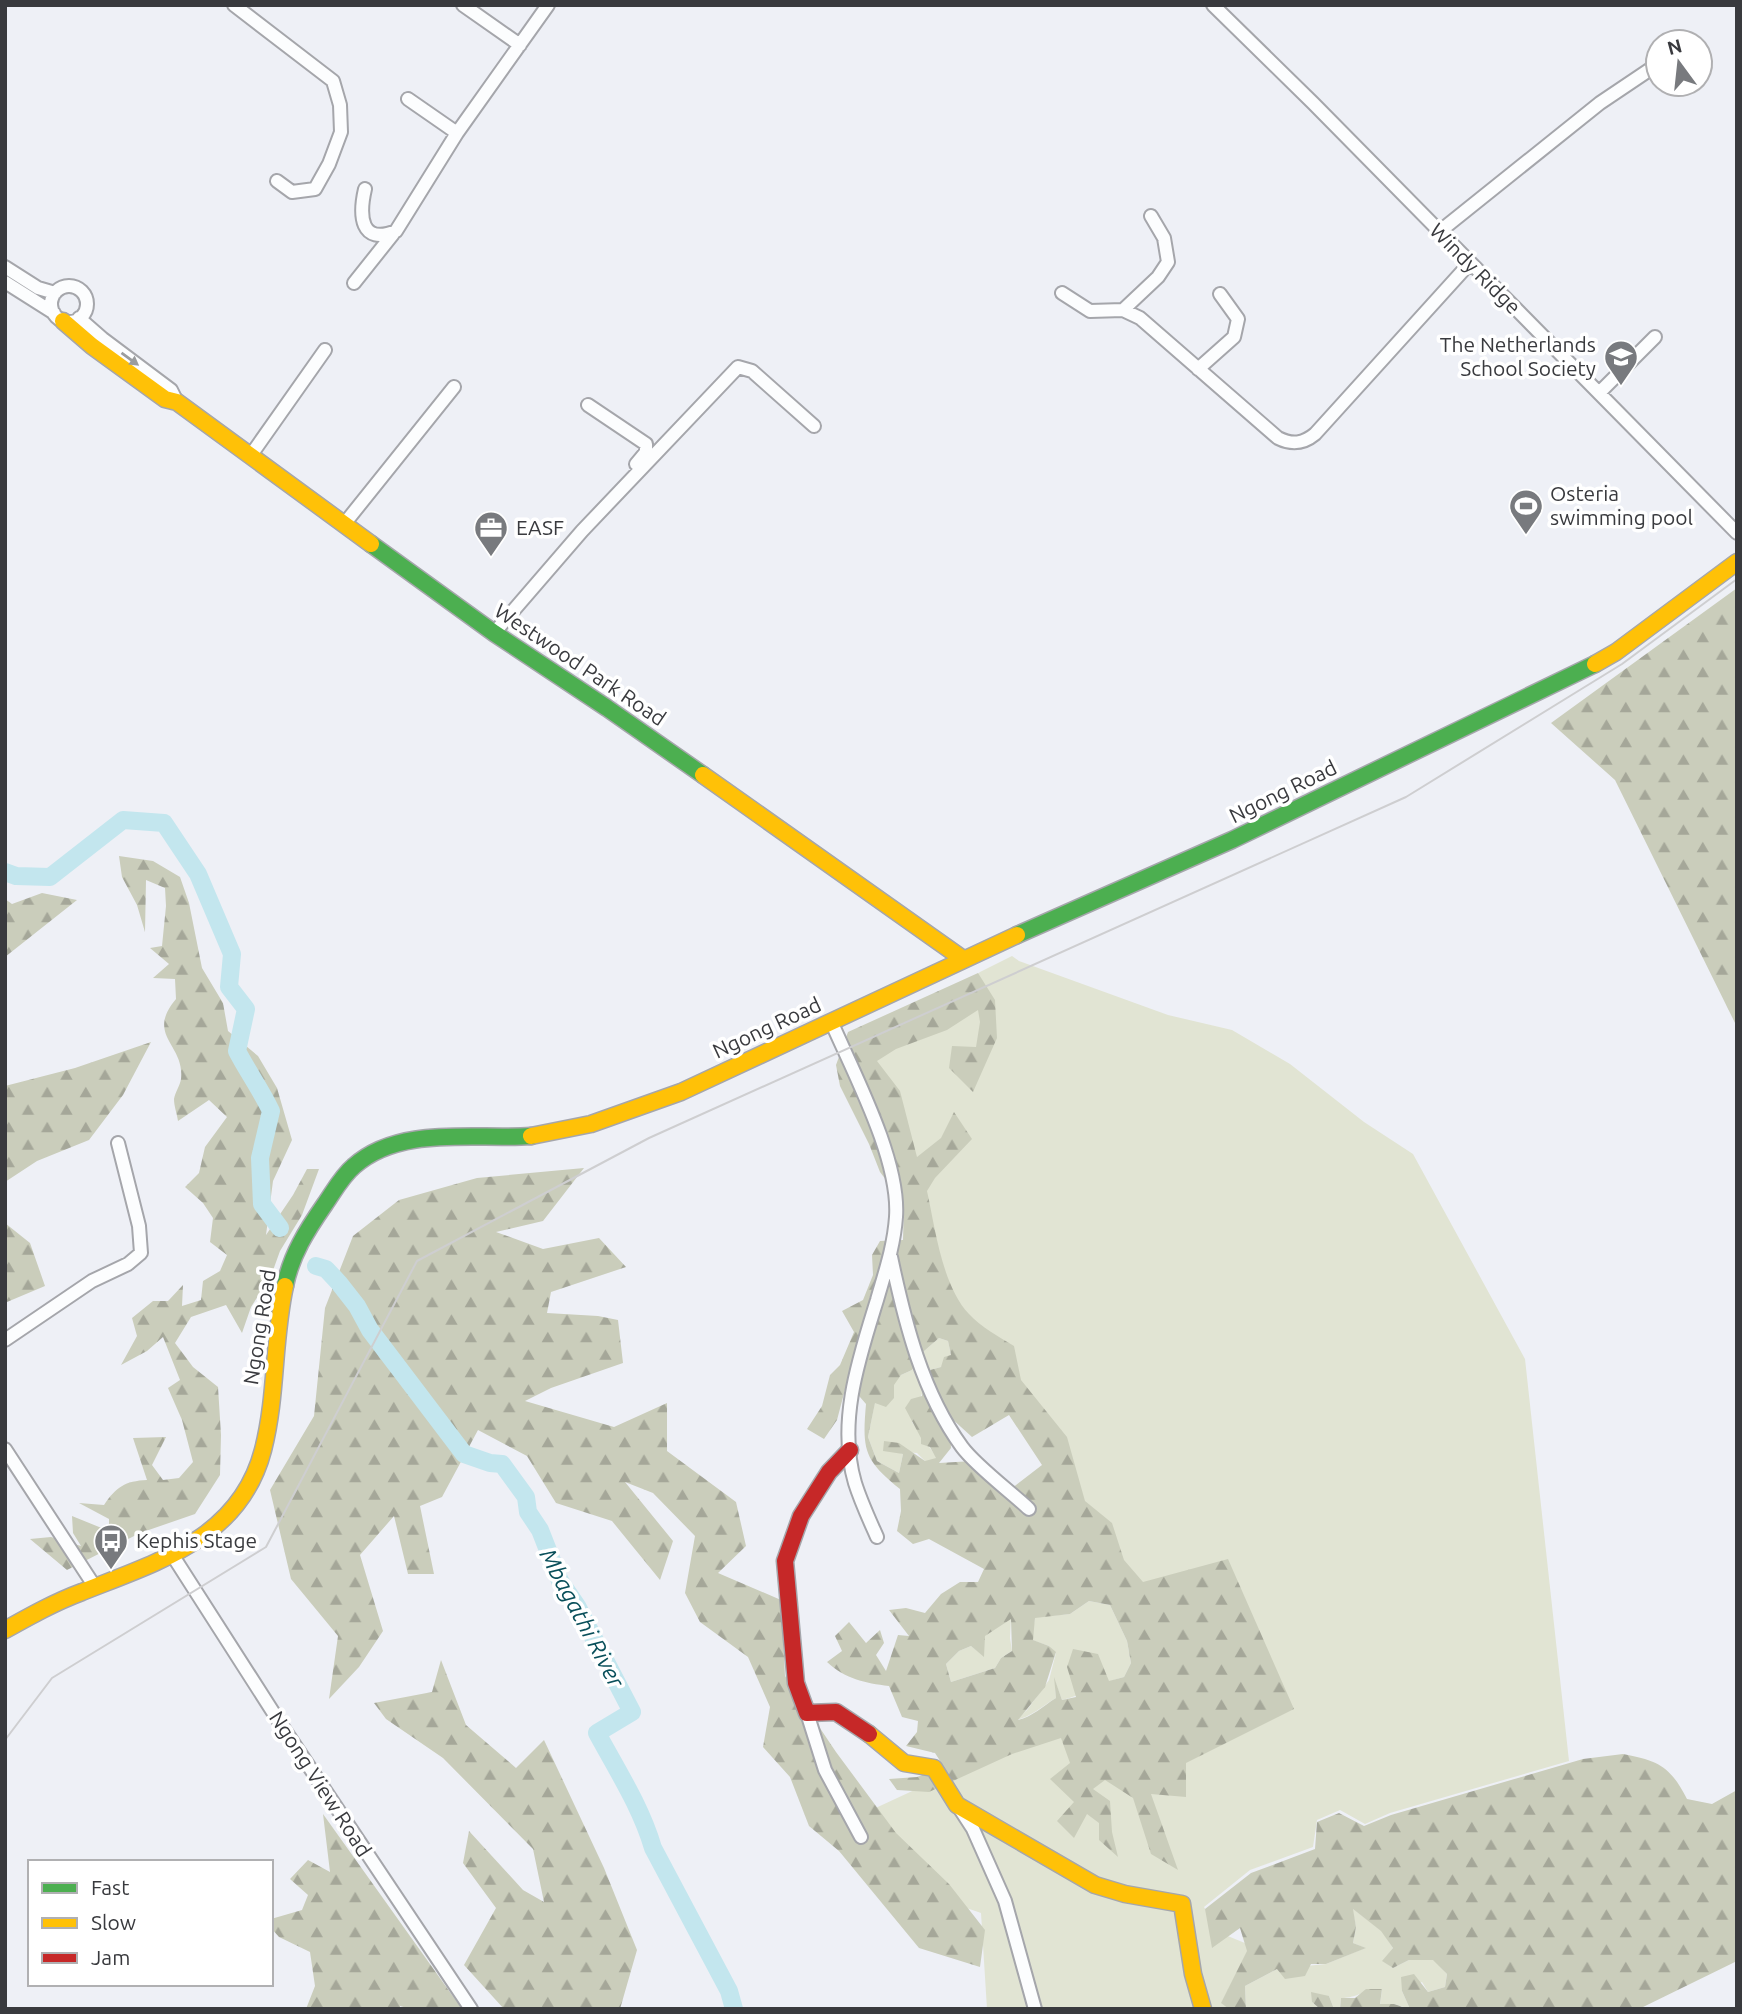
<svg xmlns="http://www.w3.org/2000/svg" width="1742" height="2014" viewBox="0 0 1742 2014" font-family="Ubuntu,sans-serif">
  <defs>
    <pattern id="forest-firs" width="22" height="20" patternUnits="userSpaceOnUse" patternTransform="scale(1.75)"><rect width="22" height="20" fill="#cacdbb"/><path d="M5 1l3.5 6h-7zM16 11l3.5 6h-7z" fill="#a5a799"/></pattern>
  </defs>
  <rect width="100%" height="100%" fill="#eef0f6"/>
  <path fill="#e1e4d3" d="M1012,956L1019,961L1168,1015L1232,1030L1290,1064L1364,1122L1413,1154L1525,1359L1569,1761L1390,1813L1365,1824L1340,1810L1317,1820L1313,1847L1250,1870L1204,1907L1218,1932L1257,1948L1237,2009H987L981,1913L952,1903L867,1812L964,1767L1066,1727L1163,1775L1132,1596L948,1317L866,1058L980,972Z
    M939,1338L948,1341L951,1355L941,1367L930,1370L912,1422L937,1458L926,1462L917,1453L894,1451L903,1454L899,1473L877,1461L868,1437L875,1402L901,1375L912,1370L923,1352Z
    M1089,1601L1110,1605L1127,1641L1131,1663L1124,1677C1102,1682 1084,1695 1062,1700L1055,1681L1056,1698C1042,1706 1031,1717 1016,1720L1027,1710L1049,1680L1056,1653L1049,1646L1032,1640L1035,1617L1070,1614Z
    M1011,1618L1010,1638L1012,1651L1001,1658L995,1668L951,1682L946,1664L959,1651L971,1646L984,1656V1636Z
    M1352,1908L1382,1931L1393,1948L1383,1961L1393,1968L1409,1960H1434L1447,1974L1445,1987L1428,1992L1422,1982L1402,1991L1410,2009L1394,2004L1380,2005L1382,1989C1364,1989 1358,1998 1341,1998L1340,2009H1334L1329,1996L1312,2002L1320,2009H1246L1245,1986L1277,1969L1326,1964L1365,1948L1353,1943L1356,1927Z"/>
  <path fill="url(#forest-firs)" fill-rule="evenodd" d="M1737,588V1027L1615,780L1551,723Z
    M119,856L153,861L180,877L189,903L202,968L223,1003L228,1031L258,1056L277,1088L292,1140L273,1181L266,1235L293,1195L307,1169H319L302,1215L280,1251L271,1276L251,1307L242,1333L226,1305L191,1317L175,1343L193,1367L218,1387L221,1435L220,1475L195,1514L140,1533L67,1570L30,1539L51,1537L81,1546L73,1533L72,1516L109,1531V1519L79,1503L104,1505C116,1487 125,1481 147,1480L133,1438L166,1437L152,1465L163,1480L179,1478L193,1462L182,1420L168,1388L180,1380L163,1337L147,1351L121,1365L137,1336L132,1318L153,1301H168L183,1285L182,1306L201,1300L203,1281L220,1271L227,1255L210,1242L213,1218L203,1203L185,1187L199,1173L205,1147L227,1117L209,1100L178,1121C177,1114 174,1106 174,1099C175,1092 180,1086 181,1079C185,1044 145,1036 176,999L175,979L153,978L169,964L150,948L162,946L166,906L165,888L146,880L145,932L137,905L122,877Z
    M42,893L77,900L5,957V899L12,904Z
    M978,973L995,1000L997,1038L973,1092L949,1068L952,1046L976,1047L980,1022L978,1010L947,1030L896,1049L877,1061L900,1091L917,1157L941,1138L954,1112L972,1139L935,1178L927,1191C935,1227 942,1286 969,1314C981,1327 999,1337 1014,1346L1021,1380L1067,1437L1085,1501L1112,1523L1124,1560L1143,1582L1228,1559L1294,1709L1186,1763V1797L1151,1794L1178,1870L1151,1854L1133,1798L1105,1780L1093,1789L1110,1801L1112,1832L1118,1857L1099,1840V1823L1087,1814L1074,1838L1057,1821L1074,1802L1050,1779L1070,1763L1061,1738L1012,1754L929,1792L897,1790L889,1779L917,1777L944,1767L935,1753L906,1746L917,1732L918,1721L902,1717L889,1686C865,1683 845,1679 827,1662L842,1651L835,1636L849,1622L866,1643L880,1630L884,1643L876,1655L886,1671L898,1635L909,1636L889,1610L906,1608L925,1613L941,1594L960,1582H978L984,1569L929,1539L913,1544L897,1531L901,1511L900,1489C864,1460 862,1450 866,1404L847,1382L837,1420L824,1439L807,1429L822,1406L830,1375L840,1365L854,1332L842,1311L863,1300L873,1275L872,1255L880,1241L903,1240L904,1204L880,1172L869,1144L840,1086L836,1065L848,1032ZM939,1338L948,1341L951,1355L944,1357L941,1367L930,1370L923,1377L922,1396L911,1399L905,1408L921,1438V1444L930,1447L936,1458L925,1461L899,1443L884,1441L883,1451L903,1454L899,1473L877,1461L868,1437L875,1403L886,1407L894,1398V1385L901,1375L912,1370L923,1352ZM1009,1415L1042,1465L1003,1495L973,1461L939,1463L951,1448L950,1417L972,1437ZM1089,1601L1110,1605L1127,1641L1131,1663L1124,1677L1109,1681L1098,1654L1073,1649L1067,1667L1076,1697L1062,1700L1054,1677L1056,1698C1043,1706 1032,1717 1018,1720L1045,1687L1056,1652L1049,1646L1033,1640L1035,1618L1070,1614ZM1011,1619L1012,1651L1001,1658L995,1668L951,1682L946,1664L959,1651L971,1646L984,1657L985,1636Z
    M151,1042L123,1095L89,1140L37,1161L5,1182V1086L75,1068Z
    M584,1168L543,1221L496,1232L543,1249L599,1238L626,1267L551,1292L547,1313L598,1316L618,1320L623,1363L551,1388L525,1401L614,1427L667,1403V1451L736,1502L746,1546L718,1573L781,1600L785,1676L836,1752L896,1833L949,1884L985,1930L980,1967L919,1948L839,1851L809,1826L790,1777L763,1747L770,1707L748,1657L700,1622L685,1593L695,1536L653,1493L625,1482L673,1541L660,1580L612,1521L556,1503L527,1456L478,1430L442,1497L420,1506L434,1574H408L394,1516L360,1555L383,1631L359,1667L329,1699L338,1636L291,1579L270,1490L314,1416L325,1308L353,1236L399,1200L477,1178Z
    M5,1223L30,1243L45,1286L7,1302L5,1305Z
    M441,1660L466,1725L516,1768L544,1740L604,1868L637,1950L620,2009H504L464,1965L496,1908L463,1863L469,1831L523,1890L544,1902L533,1849L443,1758L386,1719L374,1703L432,1692Z
    M1623,1754C1659,1761 1670,1766 1687,1799L1712,1804L1737,1790V1961L1639,2009H1410L1402,1991L1401,1977L1414,1974L1428,1992L1445,1987L1447,1974L1433,1960H1409L1393,1968L1382,1961L1393,1948L1381,1931L1353,1909L1356,1927L1353,1943L1366,1948L1326,1964H1311L1305,1976L1285,1979L1277,1969L1245,1986L1246,2009H1229L1221,2003L1247,1951L1240,1928L1212,1948L1205,1909L1251,1873L1315,1849L1317,1822L1339,1813L1364,1826L1391,1815L1583,1759Z
    M323,1814L462,2009H411L400,2006V2009H306L315,1986L310,1952L279,1937L271,1928V1919L302,1910L308,1895L290,1879L308,1860L330,1872Z
    M1366,1989H1382L1380,2004H1394L1409,2009H1340L1341,1998H1355Z
    M1311,1992L1329,1996L1334,2009H1320L1312,2002Z"/>
  <g fill="none" stroke-linecap="round" stroke-linejoin="round">
    <path stroke="#c3e6ee" stroke-width="18" d="M5,872L16,876L50,877L123,820L164,823L198,874L232,954L229,987L246,1009L237,1051C248,1072 261,1090 271,1111L260,1158L262,1204L280,1228
      M316,1266L326,1269L339,1283L357,1306L370,1330L464,1454L490,1463L502,1464L526,1497L528,1512L540,1530L560,1581L577,1606L632,1712L597,1733C617,1770 641,1807 653,1848L729,1991L734,2009"/>
    <g stroke="#a5a6ab" stroke-width="16">
      <path id="street" d="M234,5L333,81L340,105L341,132L329,164L315,189L292,192L277,181
        M463,5L520,45
        M1213,5L1313,103L1737,533
        M408,99L457,133
        M365,189C359,215 360,246 396,231L457,133L548,5
        M1439,232L1600,103L1658,64
        M5,267L38,288L55,293
        M5,282L54,313
        M354,283L393,234
        M51 304a18 18 0 1 1 36 0a18 18 0 1 1-36 0Z
        M1062,293L1090,311L1123,310L1140,318L1278,438C1292,445 1303,444 1315,434L1469,264
        M1123,310L1158,277L1168,262L1164,238L1151,216
        M79,318L103,339L171,390L177,402
        M1198,369L1234,337L1238,319L1220,294
        M1599,393L1655,337
        M588,405L646,444V452L636,464
        M251,455L325,350
        M345,523L454,387
        M494,633L582,531L738,367L752,371L814,426
        M831,1021C854,1074 900,1160 896,1217C894,1246 885,1272 877,1300C859,1358 837,1422 855,1483C861,1502 869,1519 877,1537
        M891,1257C905,1323 922,1392 962,1447C976,1466 1011,1492 1029,1509
        M5,1340L92,1281L128,1264L141,1253L139,1226L118,1143
        M5,1449L95,1587
        M173,1556L280,1723L471,2009
        M807,1713L825,1770L861,1837
        M960,1809L973,1829L1005,1901L1035,2009"/>
    </g>
    <g stroke="#a5a6ab" stroke-width="19">
      <path id="fast" d="M371,544L494,633L607,708L703,775
        M1017,935L1232,840L1595,664
        M285,1286C291,1255 307,1230 325,1204C334,1191 342,1176 354,1166C400,1125 475,1140 531,1136"/>
    </g>
    <g stroke="#a5a6ab" stroke-width="19">
      <path id="slow" d="M63,321L92,346L165,399L177,402L371,544
        M1595,664L1616,652L1737,562
        M703,775L963,959
        M531,1136L591,1124L681,1092L1017,935
        M5,1630C30,1616 55,1602 82,1592C157,1562 240,1539 263,1450C277,1396 273,1340 285,1286
        M869,1734L904,1763L934,1768L957,1805L1095,1885L1125,1894L1182,1904L1193,1974L1203,2009"/>
    </g>
    <g stroke="#a5a6ab" stroke-width="19">
      <path id="jam" d="M850,1450L829,1472L801,1516L785,1561L796,1683L807,1713L836,1712L869,1734"/>
    </g>
    <use href="#street" stroke="#fcfdfe" stroke-width="12"/>
    <use href="#fast" stroke="#4caf50" stroke-width="16"/>
    <use href="#slow" stroke="#ffc107" stroke-width="16"/>
    <use href="#jam" stroke="#c62828" stroke-width="16"/>
    <path stroke="#ceced0" stroke-width="2" d="M5,1740L52,1678L266,1547L417,1261L649,1138L1406,797L1622,664L1737,579"/>
  </g>
  <defs><path id="oneway-solid" d="M-6-.8H1V-3.2L6.5 0L1 3.2V.8H-6Z" transform="scale(1.75)"/></defs>
  <use fill="#9a9c9e" href="#oneway-solid" transform="translate(130 359) rotate(36)"/>
  <defs>
    <g id="school-pin" transform="scale(1.75)"><path d="M0 17L-7.5 6A9.5 9.5 0 1 1 7.5 6Z" fill="#787a7e" stroke="#fff"/><path d="M0-5L7-2L0 1L-7-2ZM-4 1L0 2.5L4 1V4Q0 6-4 4Z" fill="#fff"/></g>
    <g id="stadium-pin" transform="scale(1.75)"><path d="M0 17L-7.5 6A9.5 9.5 0 1 1 7.5 6Z" fill="#787a7e" stroke="#fff"/><path d="M0-5a6.5 5 0 1 0 0 10a6.5 5 0 1 0 0-10ZM-3.5-1.8h7v3.6h-7Z" fill="#fff"/></g>
    <g id="office-pin" transform="scale(1.75)"><path d="M0 17L-7.5 6A9.5 9.5 0 1 1 7.5 6Z" fill="#787a7e" stroke="#fff"/><path d="M-6-3h4V-5.5h4V-3h4V5H-6ZM-1-4.5V-3h2v-1.5ZM-6 0V1H6V0Z" fill="#fff"/></g>
    <g id="bus-pin" transform="scale(1.75)"><path d="M0 17L-7.5 6A9.5 9.5 0 1 1 7.5 6Z" fill="#787a7e" stroke="#fff"/><path d="M-5-6H5V4H4V6H2V4H-2V6H-4V4H-5ZM-3.5-4V0h7V-4ZM-3.5 1.2v1.5H-2V1.2ZM2 1.2v1.5H3.5V1.2Z" fill="#fff"/></g>
  </defs>
  <g fill-rule="evenodd">
    <use href="#school-pin" x="1621" y="357"/>
    <use href="#stadium-pin" x="1526" y="506"/>
    <use href="#office-pin" x="491" y="528"/>
    <use href="#bus-pin" x="111" y="1541"/>
  </g>
  <g text-anchor="middle" stroke-width="7" stroke-linejoin="round" paint-order="stroke">
    <g font-size="21" fill="#393a3e" stroke="#fff">
      <text transform="translate(1475 269) rotate(45)" y="7">Windy Ridge</text>
      <text transform="translate(580 665) rotate(34)" y="7">Westwood Park Road</text>
      <text transform="translate(1283 792) rotate(-26)" y="7">Ngong Road</text>
      <text transform="translate(767 1028) rotate(-25)" y="7">Ngong Road</text>
      <text transform="translate(260 1327) rotate(-81)" y="7">Ngong Road</text>
      <text transform="translate(320 1784) rotate(57)" y="7">Ngong View Road</text>
    </g>
    <g font-size="21" fill="#393a3e" stroke="#fff" text-anchor="start">
      <text x="1596" y="352" text-anchor="end">The Netherlands<tspan x="1596" dy="24">School Society</tspan></text>
      <text x="1550" y="501">Osteria<tspan x="1550" dy="24">swimming pool</tspan></text>
      <text x="516" y="535">EASF</text>
      <text x="136" y="1548">Kephis Stage</text>
    </g>
    <g font-size="23" font-style="italic" fill="#094f5a" stroke="#fff">
      <text transform="translate(582 1618) rotate(62)" y="8">Mbagathi River</text>
    </g>
  </g>
  <rect width="1742" height="2014" fill="none" stroke="#393a3e" stroke-width="14"/>
  <rect x="28" y="1860" width="245" height="126" fill="#ffffff" stroke="#b0b0b2" stroke-width="2"/>
  <rect x="42" y="1883" width="35" height="10" fill="#4caf50" stroke="#b0b0b2" stroke-width="2"/>
  <text x="91" y="1895" font-size="21" fill="#393a3e">Fast</text>
  <rect x="42" y="1918" width="35" height="10" fill="#ffc107" stroke="#b0b0b2" stroke-width="2"/>
  <text x="91" y="1930" font-size="21" fill="#393a3e">Slow</text>
  <rect x="42" y="1953" width="35" height="10" fill="#c62828" stroke="#b0b0b2" stroke-width="2"/>
  <text x="91" y="1965" font-size="21" fill="#393a3e">Jam</text>
  <g transform="translate(1679 63) rotate(345)"><circle r="33" fill="#ffffff" stroke="#b0b0b2" stroke-width="2"/>
  <path d="M0-5L12 26L0 18L-12 26Z" fill="#787a7e"/>
  <text y="-10" font-size="19" font-weight="bold" text-anchor="middle" fill="#393a3e">N</text>
  </g>
</svg>
